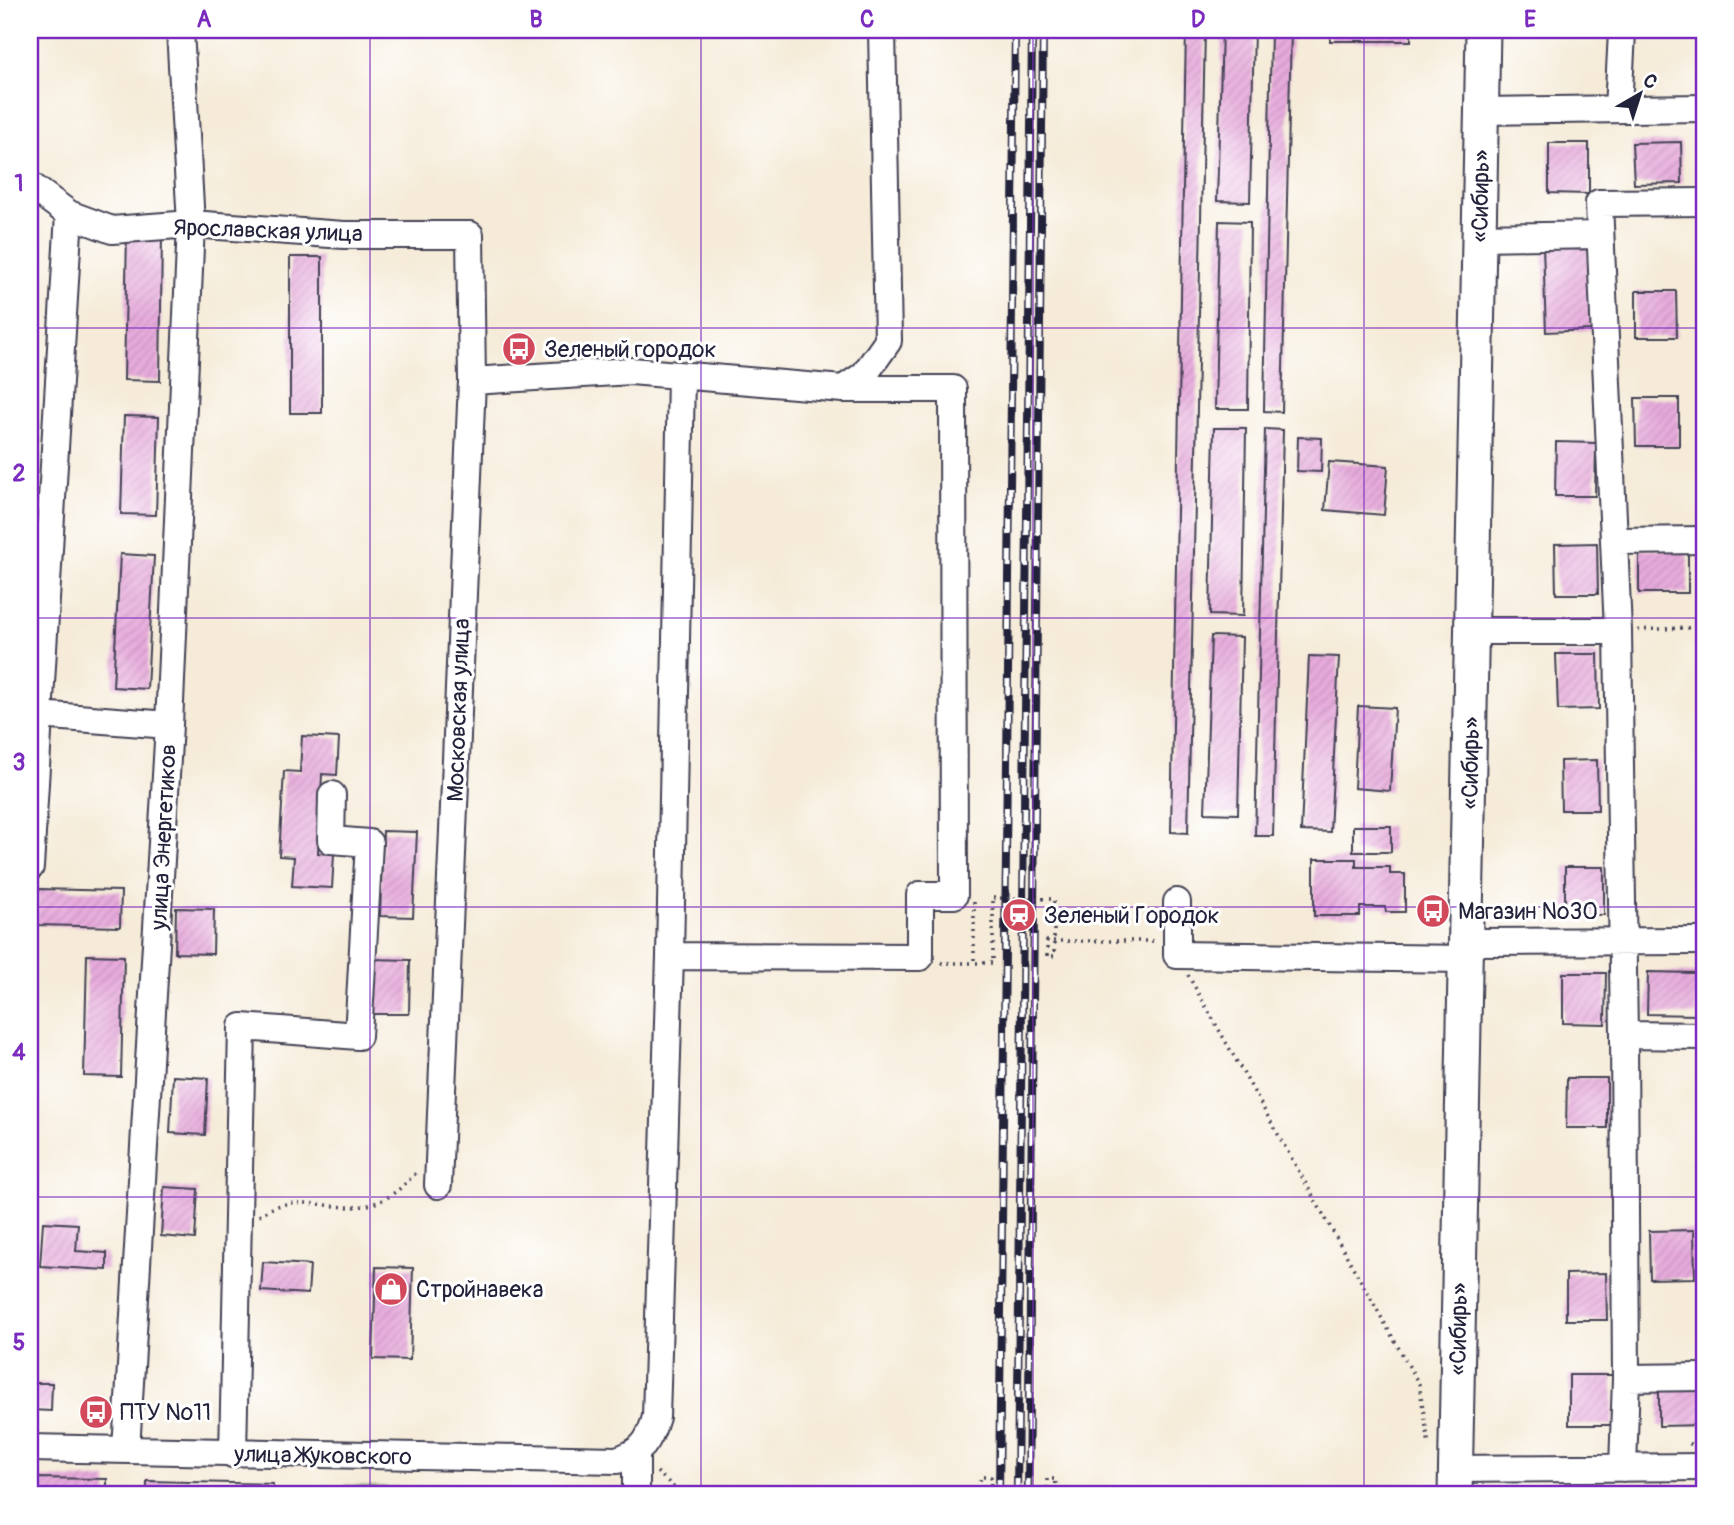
<svg xmlns="http://www.w3.org/2000/svg" width="1734" height="1525" viewBox="0 0 1734 1525" font-family="Pangolin,sans-serif">
  <defs>
    <pattern id="building-hatch" width="6" height="6" patternUnits="userSpaceOnUse" patternTransform="scale(1.75)"><rect width="6" height="6" fill="#e7abdc"/><path d="M-1 1l2-2M0 6l6-6M5 7l2-2" fill="none" stroke="#c693be"/></pattern>
  </defs>
  <rect width="100%" height="100%" fill="#fff"/>
  <filter id="ink" filterUnits="userSpaceOnUse"><feTurbulence type="fractalNoise" baseFrequency=".0143" numOctaves="2"/><feDisplacementMap in="SourceGraphic" scale="14" xChannelSelector="R" yChannelSelector="G"/><feConvolveMatrix kernelMatrix="1 2 1 2 8 2 1 2 1" color-interpolation-filters="sRGB"/></filter>
  <filter id="wash" filterUnits="userSpaceOnUse"><feTurbulence type="fractalNoise" baseFrequency=".00686" numOctaves="4" result="noise"/><feDisplacementMap in="SourceGraphic" scale="28" xChannelSelector="R" yChannelSelector="G"/><feGaussianBlur stdDeviation="1.57" result="paint"/><feColorMatrix in="noise" values="0 0 0 0 0 0 0 0 0 0 0 0 0 0 0 0 0 1.4 0 .05"/><feComposite in="paint" operator="in"/></filter>
  <g filter="url(#wash)">
    <rect width="100%" height="100%" fill="#f5ebd8"/>
    <path fill="#96c97a" stroke="#5c765a" stroke-width="2" d="M346,1486L539,1495H345Z"/>
    <g id="blocks">
      <path fill="url(#building-hatch)" d="M1186,30H1205L1188,833L1171,832Z
        M1222,30H1254L1250,202L1217,201Z
        M1271,30H1291L1282,412L1264,411Z
        M1330,30H1411V41H1330Z
        M1681,142L1682,183L1634,184L1632,143Z
        M1549,143H1589V194L1549,193Z
        M1219,221L1250,222L1248,409H1215Z
        M127,235H162L160,381L124,380Z
        M1588,245L1591,330L1546,332L1543,246Z
        M290,257H322V413H290Z
        M1636,291H1676L1677,337H1636Z
        M1635,398H1679V446H1636Z
        M124,416L159,417L156,515L121,514Z
        M1214,428H1246L1243,616L1210,615Z
        M1265,429L1283,430L1273,836H1255Z
        M1298,437L1322,438L1321,472L1297,471Z
        M1556,442L1596,443L1595,496H1555Z
        M1329,462L1388,466L1384,515L1325,510Z
        M1597,543L1598,594H1556L1555,544Z
        M1639,550H1688V593H1639Z
        M120,554L154,556L147,689L113,687Z
        M1211,636L1242,637L1238,814L1205,813Z
        M1556,654H1598L1599,709L1558,710Z
        M1309,656L1339,657L1330,832L1301,831Z
        M1358,706L1395,708L1390,791L1354,788Z
        M302,736L339,738L337,775L322,774L318,853L334,854L332,888L292,886L294,857L279,856L284,771L300,772Z
        M1597,760L1598,810H1561L1560,761Z
        M1353,826H1391V852H1353Z
        M383,831L417,832L413,917L380,916Z
        M1314,859H1356V867H1390V874H1405V912H1386L1385,907H1360V916H1314Z
        M1565,867H1604V915L1565,914Z
        M38,889L121,891L120,927L37,925Z
        M176,908L214,909L213,954L175,953Z
        M87,955L124,956L121,1077L84,1076Z
        M371,959L410,960L409,1014H370Z
        M1648,972L1697,973L1696,1015L1647,1014Z
        M1563,973H1606L1605,1024L1563,1023Z
        M173,1076L208,1078L205,1135L170,1133Z
        M1567,1078H1607V1128H1566Z
        M164,1187L198,1189L195,1239L161,1236Z
        M43,1222L78,1224L76,1251L107,1253V1270L40,1266Z
        M1694,1230L1695,1278L1650,1279L1649,1231Z
        M263,1262L310,1265L308,1294L261,1291Z
        M376,1267L413,1268L410,1360L373,1359Z
        M1606,1273L1607,1320H1566V1274Z
        M1569,1375H1613V1425H1569Z
        M1659,1381H1703L1704,1425L1659,1426Z
        M30,1383H52L51,1411L30,1410Z
        M30,1478L107,1479V1495H30Z
        M147,1481L273,1484V1495H147Z"/>
    </g>
  </g>
  <g filter="url(#ink)">
    <use href="#blocks" fill-opacity="0" stroke="#424053" stroke-width="2"/>
    <g fill="none" stroke-linecap="round" stroke-linejoin="round">
      <g stroke="#424053" stroke-width="30">
        <path id="minor" d="M1618,109L1622,32
          M1482,111L1704,108
          M30,185L69,214L112,230L191,224L344,235H470L472,381L438,1185
          M1480,237L1600,235
          M472,381L631,371L843,389H953L954,895H920V957L670,956
          M843,389L864,375L888,341L882,30
          M1615,541L1704,540
          M1473,631H1618L1624,1035L1626,1378L1623,1468
          M1618,631L1599,203L1704,202
          M38,715L169,725
          M30,867L69,214
          M1177,902V955L1466,959
          M1467,942L1704,941
          M1624,1035L1704,1036
          M1626,1378L1704,1377
          M30,1448L617,1460C642,1452 649,1442 656,1417L670,956L681,376
          M126,1450L169,725L191,224L180,30
          M233,1454L242,1027L358,1036L369,843L331,840L332,795
          M1455,1469L1704,1467
          M636,1495V1454"/>
      </g>
      <g stroke="#424053" stroke-width="37">
        <path id="major" d="M1455,1495L1483,30"/>
      </g>
      <path stroke="#424053" stroke-width="3.5" stroke-dasharray="2 5" stroke-linecap="butt" d="M1638,630L1704,627
        M974,902V963
        M1054,956H1047V941H1155
        M941,963H993V898
        M1188,975L1419,1384L1429,1445
        M259,1216C296,1187 337,1217 375,1203C393,1197 405,1184 418,1171
        M1689,1444L1704,1443
        M657,1472L679,1492L795,1495
        M980,1495V1477H991L990,1495
        M1047,1495V1479H1056L1055,1495"/>
      <use href="#minor" stroke="#fff" stroke-width="26"/>
      <use href="#major" stroke="#fff" stroke-width="33"/>
      <g stroke="#22223b" stroke-width="8">
        <path id="rail" d="M999,1495L1015,30
          M1017,1495L1032,30
          M1028,1495L1043,30"/>
      </g>
      <use href="#rail" stroke="#fff" stroke-width="5" stroke-dasharray="16" stroke-linecap="butt"/>
      <path stroke="#424053" stroke-width="3.5" stroke-dasharray="2 5" stroke-linecap="butt" d="M993,898L1054,899V956"/>
    </g>
  </g>
  <path fill="none" stroke="#7b2cbf" stroke-width="2" stroke-opacity="0.55" d="M370,30V1495M701,30V1495M1033,30V1495M1364,30V1495M30,328H1704M30,618H1704M30,907H1704M30,1197H1704"/>
  <defs>
    <g id="bus-disc" transform="scale(1.75)"><circle r="9.5" fill="#d1495b" stroke="#fff"/><path d="M-5-6H5V4H4V6H2V4H-2V6H-4V4H-5ZM-3.5-4V0h7V-4ZM-3.5 1.2v1.5H-2V1.2ZM2 1.2v1.5H3.5V1.2Z" fill="#fff"/></g>
    <g id="station-disc" transform="scale(1.75)"><circle r="9.5" fill="#d1495b" stroke="#fff"/><path d="M-3-6H3Q5-6 5-4V2Q5 4 3 4L4.5 6H3L1.5 4h-3L-3 6H-4.5L-3 4Q-5 4-5 2V-4Q-5-6-3-6ZM-3.5-4v3h7v-3ZM-3.5 1v1.5H-2V1ZM2 1v1.5H3.5V1Z" fill="#fff"/></g>
    <g id="shop-disc" transform="scale(1.75)"><circle r="9.5" fill="#d1495b" stroke="#fff"/><path d="M-5-2.5h2.3a2.7 3.5 0 0 1 5.4 0H5L5.5 6h-11ZM-1.5-2.5h3a1.5 2.3 0 0 0-3 0Z" fill="#fff"/></g>
  </defs>
  <g fill-rule="evenodd">
    <use href="#bus-disc" x="519" y="349"/>
    <use href="#bus-disc" x="1433" y="911"/>
    <use href="#station-disc" x="1019" y="915"/>
    <use href="#shop-disc" x="391" y="1289"/>
    <use href="#bus-disc" x="96" y="1412"/>
  </g>
  <g text-anchor="middle" stroke-width="6" stroke-linejoin="round" paint-order="stroke">
    <g font-size="23" fill="#22223b" stroke="#fff">
      <text transform="translate(1480 196) rotate(-89)" y="8">«Сибирь»</text>
      <text transform="translate(268 230) rotate(2)" y="8">Ярославская улица</text>
      <text transform="translate(458 710) rotate(-88)" y="8">Московская улица</text>
      <text transform="translate(1470 763) rotate(-89)" y="8">«Сибирь»</text>
      <text transform="translate(163 837) rotate(-87)" y="8">улица Энергетиков</text>
      <text transform="translate(1458 1329) rotate(-89)" y="8">«Сибирь»</text>
      <text transform="translate(323 1455) rotate(1)" y="8">улица Жуковского</text>
    </g>
    <g font-size="23" fill="#22223b" stroke="#fff" text-anchor="start">
      <text x="544" y="357">Зеленый городок</text>
      <text x="1458" y="919">Магазин №30</text>
      <text x="1044" y="923">Зеленый Городок</text>
      <text x="416" y="1297">Стройнавека</text>
      <text x="120" y="1420">ПТУ №11</text>
    </g>
  </g>
  <rect width="1734" height="1525" fill="none" stroke="#fff" stroke-width="77"/>
  <g transform="translate(1640 94) rotate(39)" stroke="#ffffff" stroke-width="5" paint-order="stroke">
  <path d="M0-5L12 26L0 18L-12 26Z" fill="#22223b"/>
  <text y="-10" font-size="19" font-weight="bold" text-anchor="middle" fill="#22223b">С</text>
  </g>
  <rect x="38" y="38" width="1658" height="1448" fill="none" stroke="#7b2cbf" stroke-width="2.5"/>
  <g font-size="23" text-anchor="middle" font-weight="bold" fill="#7b2cbf">
    <text x="204" y="27">A</text>
    <text x="536" y="27">B</text>
    <text x="867" y="27">C</text>
    <text x="1198" y="27">D</text>
    <text x="1530" y="27">E</text>
    <text x="19" y="191">1</text>
    <text x="19" y="481">2</text>
    <text x="19" y="770">3</text>
    <text x="19" y="1060">4</text>
    <text x="19" y="1350">5</text>
  </g>
</svg>
